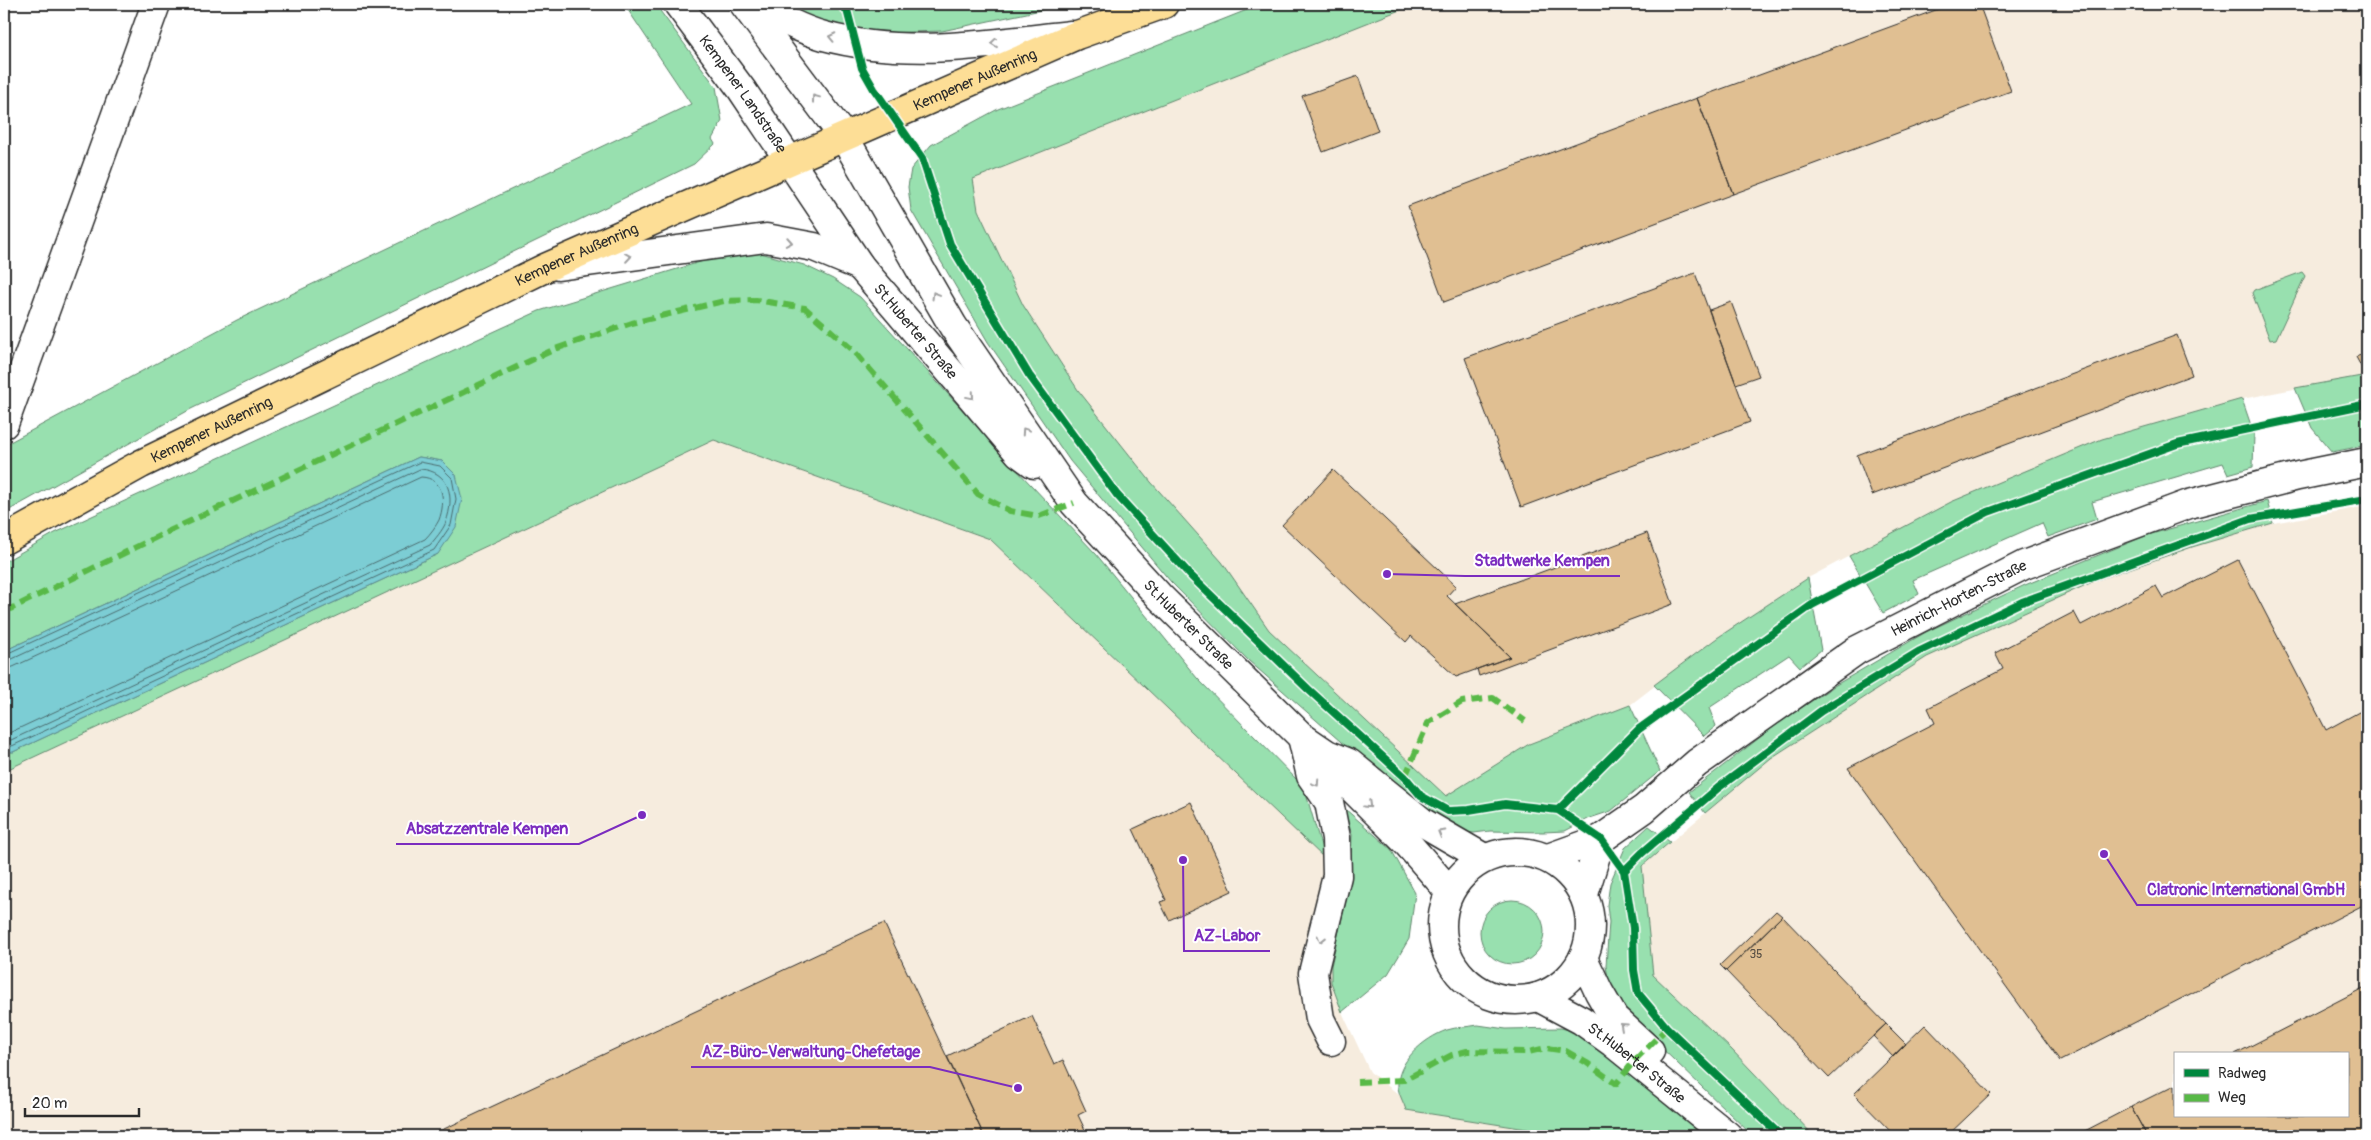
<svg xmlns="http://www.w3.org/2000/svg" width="2371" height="1140" viewBox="0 0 2371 1140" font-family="Pangolin,sans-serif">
  <rect width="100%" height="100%" fill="#fff"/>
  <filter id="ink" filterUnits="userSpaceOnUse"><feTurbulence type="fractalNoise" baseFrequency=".02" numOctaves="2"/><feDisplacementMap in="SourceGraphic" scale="10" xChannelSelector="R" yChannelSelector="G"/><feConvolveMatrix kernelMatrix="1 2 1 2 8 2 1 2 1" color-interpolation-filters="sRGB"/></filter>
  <g filter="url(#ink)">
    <path fill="#f6ecde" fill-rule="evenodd" d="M1415,4H2367V375L2242,399L2102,439L1951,502L1808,578L1717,638L1630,705L1529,744L1446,797L1269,630L1222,562L1151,482L1078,390L1023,305L978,210L972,179Z
      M714,440L990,539L1350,882L1331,966V982L1342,1012L1370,1072L1402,1097L1557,1136H4V771Z
      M2367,506V1136H1814L1731,1049L1653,975L1642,866L1771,758L1927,657L2097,580L2192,547L2273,523ZM2175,1054H2347V1116H2175Z"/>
    <path fill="#98e0af" stroke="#62866d" d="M624,4H655L716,87L722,121L712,139L715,144L694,164L191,409L4,513V446L10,442L237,320L691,104Z
      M785,4H1069L942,31L879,33L841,30L801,14Z
      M1262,4H1415L973,179L978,210L1023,305L1078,390L1151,482L1222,562L1269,630L1446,796L1529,744L1630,705L1660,771L1611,811L1590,818L1565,831L1543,832L1490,831L1474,833L1458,831L1399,793L1249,661L1171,582L1070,461L988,342L911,210L908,187L911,169L931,145L998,109Z
      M757,252L804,265L833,279L860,297L1015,468L1096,554L1197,678L1304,787L1325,859L990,539L714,440L4,771V751L13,752L438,554L456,475L442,461L419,457L4,651V562L55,533L539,311L710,259Z
      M2302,272L2305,276L2276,339L2270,340L2252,293L2254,290Z
      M2367,375V445L2332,452L2312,428L2295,388Z
      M2242,399L2254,434L2253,467L2228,474L2223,463L2092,502L2097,519L2048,537L2042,523L1913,580L1919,594L1883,613L1849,556L1951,502L2102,439Z
      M2267,501L2273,523L2192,547L2097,580L1927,657L1771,758L1705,813L1689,792L1776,725L1834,686L1926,632L2025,585L2148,535Z
      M1808,578L1821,650L1800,667L1789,655L1709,708L1716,726L1704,736L1654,685L1717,638Z
      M1344,808L1391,849L1415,893L1409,939L1388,974L1342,1012L1331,982V966L1350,882L1352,835Z
      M1649,826L1670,842L1642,866L1653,975L1731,1049L1814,1136H1753L1624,1012L1610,989L1606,966L1609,922L1607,905L1610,883L1625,848Z
      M1480 932a32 32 0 1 1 64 0a32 32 0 1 1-64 0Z
      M1478,1025L1506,1029L1561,1028L1581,1033L1685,1116L1706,1136H1557L1552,1133L1406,1110C1404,1103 1399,1095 1398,1088C1396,1062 1424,1038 1447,1030C1456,1027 1468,1027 1478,1025Z"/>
    <path fill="#7ccdd4" stroke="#5c8c90" d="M419,457L442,461L456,475L462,499L456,527L438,554L13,752L4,751V651Z"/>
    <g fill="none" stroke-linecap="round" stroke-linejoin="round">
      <path stroke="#4b6c6f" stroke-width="1" d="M4,655L420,462L440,466L452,478L456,499L451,525L434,550L12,746L4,747
        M4,661L10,660L420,469C450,471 455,497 446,522C443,530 435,539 430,545L11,740H4
        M4,669L13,667L421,477C444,478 446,501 439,520C436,526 430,534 425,539L9,733H4"/>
    </g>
    <path fill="#e0bf92" stroke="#2b2b2b" d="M1952,4H1979L2011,91L1733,194L1697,98Z
      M1358,76L1378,131L1323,152L1302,96Z
      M1697,98L1733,194L1444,302L1408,206Z
      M1695,273L1750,422L1521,507L1465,358Z
      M1731,302L1759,376L1736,384L1709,310Z
      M2177,335L2192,375L1872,495L1857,455Z
      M2367,352V371L2364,372L2356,357Z
      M1333,470L1456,586L1447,596L1510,657L1456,677L1411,636L1406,642L1282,525Z
      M1647,533L1673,604L1479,676L1477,669L1510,657L1455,604Z
      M2238,560L2326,730L2359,712L2367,711V903L2060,1061L1848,768L1935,723L1928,708L2003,669L1995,653L2074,612L2081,625L2156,586L2163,598Z
      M1191,802L1232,891L1169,920L1160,902L1166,900L1133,829Z
      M1776,911L1782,916L1726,971L1720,965Z
      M1782,916L1886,1024L1829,1078L1726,971Z
      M884,923L984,1136H429Z
      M2367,986V1136H2147L2131,1107L2175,1085V1116H2347V1054H2235Z
      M1032,1016L1054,1064L1063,1060L1086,1111L1078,1115L1088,1136H984L947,1056Z
      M1886,1024L1906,1044L1893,1057L1873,1036Z
      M1925,1025L1991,1094L1947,1136H1895L1854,1094Z
      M2131,1107L2147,1136H2082L2081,1133Z"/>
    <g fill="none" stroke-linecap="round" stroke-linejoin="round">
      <g stroke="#2b2b2b" stroke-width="31">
        <g id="street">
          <path d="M4,424L156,4"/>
          <path d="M1302,737L1311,776L1329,802L1336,838L1337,876L1313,973L1320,1019L1331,1041"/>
          <path id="s1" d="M1548,858L1601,839L1644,809L1697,763L1857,650L2024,565L2189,504L2298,476L2367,462"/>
          <path d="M1584,894L1601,839"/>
        </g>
      </g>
      <g stroke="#2b2b2b" stroke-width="31">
        <g id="secondary">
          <path id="s2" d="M678,4L742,90L860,266L1019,453L1034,464"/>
          <path id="s3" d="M744,4L844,137L953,326L1074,503L1160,597L1302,737L1327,754L1349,763L1422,822L1484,858"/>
          <path d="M754,4C776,16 799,29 824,36C905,58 988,44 1071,35"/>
          <path d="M558,266L766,238L814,247L860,266"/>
          <path d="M1333,766L1337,773L1408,844L1449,891"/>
          <circle cx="1516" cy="926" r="74"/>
          <path d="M1583,958L1599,992L1614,1018L1650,1051"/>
          <path id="s4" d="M1538,997L1581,1020L1613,1043L1728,1136"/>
        </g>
      </g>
      <g stroke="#2b2b2b" stroke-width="31">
        <g id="primary">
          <path id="s5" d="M4,540L141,464L545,268L1077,35L1164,4"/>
        </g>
      </g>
      <use href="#street" stroke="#fff" stroke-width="28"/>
      <use href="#secondary" stroke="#fff" stroke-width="28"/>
      <use href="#primary" stroke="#fdde96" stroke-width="28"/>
      <path stroke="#58b947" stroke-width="6" stroke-dasharray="12 6" stroke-linecap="butt" d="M4,612L165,533L555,349L632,323L724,301L756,300L805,308L854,351L978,494L1010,511L1039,516L1074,503
        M1405,777L1428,723L1462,702L1493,698L1525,721
        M1357,1082L1404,1080L1452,1055L1467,1051L1529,1052L1546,1048L1566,1051L1587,1063L1616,1084L1635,1060L1667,1028"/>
      <g stroke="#fff" stroke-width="11">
        <path id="cycleway" d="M839,4L847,10L862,68L874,89L922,158L950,244L1029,375L1117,495L1192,577L1308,689L1405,777L1421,796L1448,811L1469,810L1505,804L1558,810L1601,839L1624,871L1633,928L1634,970L1638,993L1667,1028L1781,1136
          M1558,810L1639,729L1812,605L1988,512L2177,444L2367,404
          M1624,871L1642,853L1718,788L1821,711L1920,651L2022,602L2250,519L2367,499"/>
      </g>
      <use href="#cycleway" stroke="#00873e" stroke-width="8"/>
    </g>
    <defs><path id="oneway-chevron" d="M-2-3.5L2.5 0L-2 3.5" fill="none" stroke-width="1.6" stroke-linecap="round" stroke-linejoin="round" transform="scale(1.25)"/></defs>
    <g stroke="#a0a0a0">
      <use href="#oneway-chevron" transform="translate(832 37) rotate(-168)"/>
      <use href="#oneway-chevron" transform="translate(994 43) rotate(174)"/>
      <use href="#oneway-chevron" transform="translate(815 98) rotate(-127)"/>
      <use href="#oneway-chevron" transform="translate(789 242) rotate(10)"/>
      <use href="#oneway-chevron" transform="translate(628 257) rotate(-8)"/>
      <use href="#oneway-chevron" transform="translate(935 295) rotate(-121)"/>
      <use href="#oneway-chevron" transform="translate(971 396) rotate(50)"/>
      <use href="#oneway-chevron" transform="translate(1025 431) rotate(-124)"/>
      <use href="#oneway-chevron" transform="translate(1316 783) rotate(56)"/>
      <use href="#oneway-chevron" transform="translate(1368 805) rotate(44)"/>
      <use href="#oneway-chevron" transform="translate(1441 833) rotate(-150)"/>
      <use href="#oneway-chevron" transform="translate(1321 939) rotate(104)"/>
      <use href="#oneway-chevron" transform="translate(1623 1026) rotate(-138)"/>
    </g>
  </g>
  <g text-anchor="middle" stroke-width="4" stroke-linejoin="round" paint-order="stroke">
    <g font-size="12" fill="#585045">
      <text x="1756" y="958">35</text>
    </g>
    <g font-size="15" fill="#2b2b2b" stroke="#fff">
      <text dy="5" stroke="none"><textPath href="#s5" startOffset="1075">Kempener Außenring</textPath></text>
      <text dy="5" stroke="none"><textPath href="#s2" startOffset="111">Kempener Landstraße</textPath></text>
      <text dy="5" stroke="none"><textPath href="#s5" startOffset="640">Kempener Außenring</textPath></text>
      <text dy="5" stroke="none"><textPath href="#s2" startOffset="405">St.Huberter Straße</textPath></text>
      <text dy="5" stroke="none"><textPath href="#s5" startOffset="235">Kempener Außenring</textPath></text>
      <text dy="5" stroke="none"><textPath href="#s1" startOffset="489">Heinrich-Horten-Straße</textPath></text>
      <text dy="5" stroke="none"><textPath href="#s3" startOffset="766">St.Huberter Straße</textPath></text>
      <text dy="5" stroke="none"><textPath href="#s4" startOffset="119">St.Huberter Straße</textPath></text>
    </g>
  </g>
  <path fill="none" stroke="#7b2cbf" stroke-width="2" d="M1387 574L1465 576H1620M642 815L579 844H396M2104 854L2137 905H2355M1183 860L1184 951H1270M1018 1088L930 1067H691"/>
  <g fill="#7b2cbf" stroke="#fff" stroke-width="2">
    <circle cx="1387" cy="574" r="5"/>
    <circle cx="642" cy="815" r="5"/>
    <circle cx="2104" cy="854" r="5"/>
    <circle cx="1183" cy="860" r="5"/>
    <circle cx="1018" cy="1088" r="5"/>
  </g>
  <g font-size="16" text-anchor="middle" font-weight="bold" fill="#7b2cbf" stroke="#fff" stroke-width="4" stroke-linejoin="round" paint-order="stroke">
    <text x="1542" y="566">Stadtwerke Kempen</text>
    <text x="487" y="834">Absatzzentrale Kempen</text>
    <text x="2246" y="895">Clatronic International GmbH</text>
    <text x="1227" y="941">AZ-Labor</text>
    <text x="811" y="1057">AZ-Büro-Verwaltung-Chefetage</text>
  </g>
  <rect width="2371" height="1140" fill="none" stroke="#fff" stroke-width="20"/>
  <rect x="10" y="10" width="2351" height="1120" fill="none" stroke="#2b2b2b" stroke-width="2" filter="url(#ink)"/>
  <rect x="2174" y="1052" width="175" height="65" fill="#ffffff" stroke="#aaaaaa"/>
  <rect x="2184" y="1069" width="25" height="8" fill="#00873e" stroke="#aaaaaa"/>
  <text x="2218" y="1078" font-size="15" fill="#2b2b2b">Radweg</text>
  <rect x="2184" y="1094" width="25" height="8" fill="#58b947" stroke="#aaaaaa"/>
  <text x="2218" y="1102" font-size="15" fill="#2b2b2b">Weg</text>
  <path d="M25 1108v8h114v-8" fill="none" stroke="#2b2b2b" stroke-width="2.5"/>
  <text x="32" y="1108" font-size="15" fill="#2b2b2b" stroke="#ffffff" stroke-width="4" paint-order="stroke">20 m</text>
</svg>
